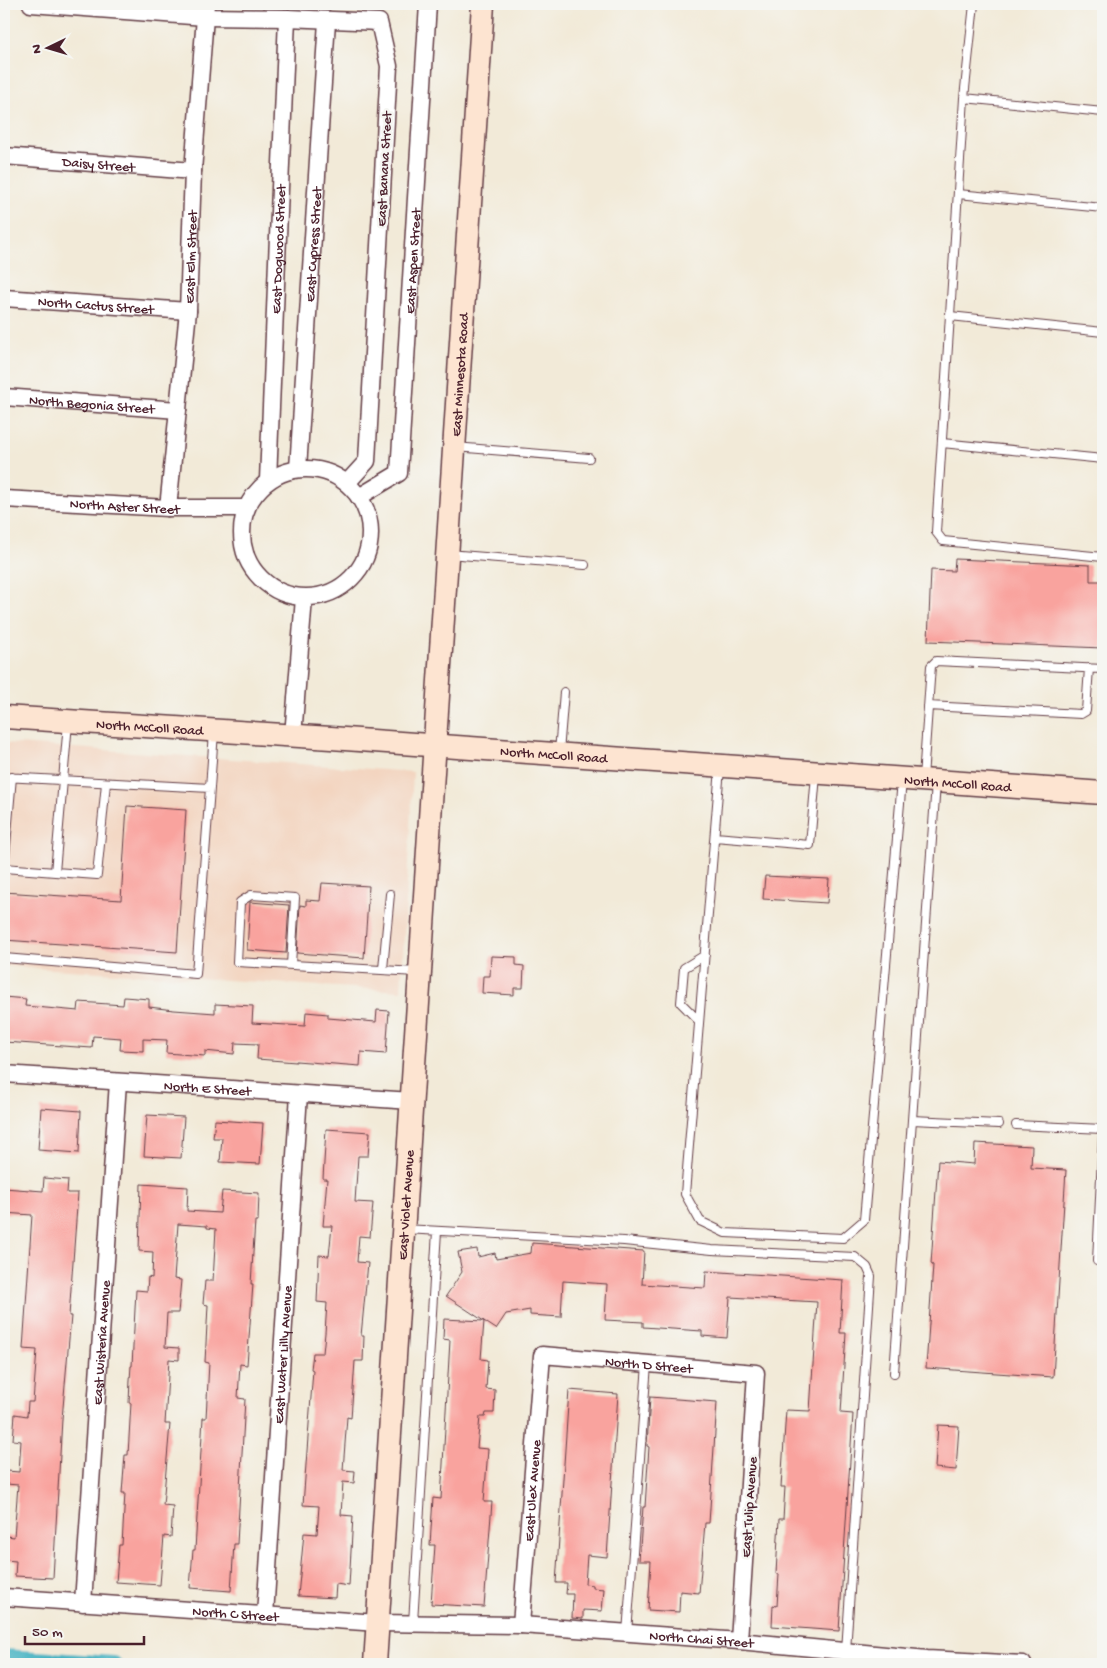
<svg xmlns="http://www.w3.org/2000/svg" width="1107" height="1668" viewBox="0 0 1107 1668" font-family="'Gochi Hand',sans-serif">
  <rect width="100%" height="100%" fill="#f6f6f2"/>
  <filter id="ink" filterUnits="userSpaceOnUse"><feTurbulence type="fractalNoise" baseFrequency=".02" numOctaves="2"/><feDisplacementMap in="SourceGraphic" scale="10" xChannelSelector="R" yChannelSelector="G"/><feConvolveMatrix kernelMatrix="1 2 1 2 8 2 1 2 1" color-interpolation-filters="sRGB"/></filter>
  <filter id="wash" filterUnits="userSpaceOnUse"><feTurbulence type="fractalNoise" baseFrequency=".0096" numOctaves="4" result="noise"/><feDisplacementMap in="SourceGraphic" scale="20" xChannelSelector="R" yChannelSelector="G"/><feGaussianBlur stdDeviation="1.12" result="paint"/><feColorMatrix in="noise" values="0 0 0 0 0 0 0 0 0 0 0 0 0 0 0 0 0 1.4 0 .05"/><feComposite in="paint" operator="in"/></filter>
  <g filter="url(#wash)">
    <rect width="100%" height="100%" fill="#f2ead8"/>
    <path fill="#f3d4bf" d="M4,743L413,772L401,991L4,966Z"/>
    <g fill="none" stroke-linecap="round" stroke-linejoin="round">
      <path stroke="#45b2c2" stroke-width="16" d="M4,1657L114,1664"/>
    </g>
    <g id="blocks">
      <path fill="#f9a39e" d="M955,559L1090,565V581H1103V648L928,641L931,570L954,571Z
        M127,806L186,810L177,952L4,940V892L121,900Z
        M765,876L829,879L827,903L763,899Z
        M322,883L369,886L364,958L297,953L300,905L306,906V900L320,901Z
        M250,902L289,905L286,953L247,950Z
        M491,956L516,957V965L524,966L523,988H514V995L482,993L483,976H490Z
        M4,997L26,999L25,1006L78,1011L79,1002L123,1005L124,997L149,999V1007L174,1010L215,1013V1004L253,1006L252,1023L305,1026L306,1012L328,1014V1018L376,1022L377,1010L389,1011L386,1054L361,1052L360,1066L296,1061V1062L257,1059L258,1044L235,1043L234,1054L205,1051V1056L166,1053L167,1040L143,1039V1051L120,1050L121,1038L93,1036L92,1048L4,1042Z
        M41,1108L81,1111L79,1153L38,1150Z
        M147,1115L184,1117L181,1158L144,1156Z
        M215,1120L263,1123L260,1164L220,1162L222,1138H213Z
        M326,1129L370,1132L368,1156H358L355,1202L373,1203L370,1237L359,1236L357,1262L368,1263L361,1336H364L363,1361H355L351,1418L347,1417L343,1470L355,1471L354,1483L343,1482L341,1515L353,1516L349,1586L336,1584L335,1598L298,1596L304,1533L317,1534L319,1506L303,1505L313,1370L311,1369L313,1353H323L325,1333L327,1303L317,1302L319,1255L329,1256L332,1226H323L327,1179H323Z
        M975,1143L1032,1146L1031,1168L1066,1170L1053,1377L926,1368L933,1265L931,1264L938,1161L974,1164Z
        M44,1178L68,1180L67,1193H78L69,1316H71L62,1419L53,1578L15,1576L16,1561L5,1560L7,1536L14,1537L18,1485L6,1484L7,1471L19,1472L21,1441L13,1440L15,1414L27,1416L28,1402H33L37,1350L23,1349L32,1215L4,1213V1188L43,1191Z
        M141,1184L188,1187L187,1211L220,1213L222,1191L259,1193L258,1221H255L251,1284H253L247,1365L240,1364L238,1398L245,1399L237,1544H234L231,1591L190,1588L193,1550H195L203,1418H206L209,1363L205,1362L208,1305L203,1304L205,1281H213L216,1229L207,1228V1226L178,1224L174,1279L181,1280L178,1313H167L165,1347L179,1348V1360L169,1359L165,1424H170L163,1505L173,1506L171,1537L164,1536L160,1585L116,1582L119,1545H122L125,1493H122L125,1455H128L131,1403H129L130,1380L131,1366H132L136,1290L147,1291L148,1277L152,1278L153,1252L139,1251Z
        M532,1243L644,1251L642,1284L705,1288L706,1271L843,1280L840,1333H846L841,1413L853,1414L839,1631L772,1626L773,1605L777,1606L779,1574H776L779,1519H783L785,1487H781L786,1410L810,1411L817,1302L730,1297L727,1338L702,1336V1331L643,1327V1322L605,1320L607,1284L563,1281L561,1317L530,1315V1310L506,1314L496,1329L446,1296L462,1272L458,1252L477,1249L478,1257L495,1253L496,1259L531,1253Z
        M444,1319L484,1321L481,1359L488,1360L486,1389L495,1390L494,1413H486L485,1417H480L477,1448L488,1449L484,1502H492L484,1607L431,1604L435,1545H430L433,1498L441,1499L450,1340L443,1339Z
        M569,1390L618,1394L607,1557L587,1555L585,1584L593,1585V1588L604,1589L602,1611L583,1610V1619L572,1618L573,1594H566L567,1583H556Z
        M650,1397L717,1402L709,1523H705L699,1593L680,1591L679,1612L648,1610L651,1561H639L643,1507H645L649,1447L647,1446Z
        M938,1425L959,1426L956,1470L935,1468Z"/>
    </g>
  </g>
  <g filter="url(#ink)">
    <use href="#blocks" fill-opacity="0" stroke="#633d45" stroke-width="1"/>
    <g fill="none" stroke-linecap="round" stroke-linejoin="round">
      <g stroke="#633d45" stroke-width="10">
        <path id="lane" d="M974,4L964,98L936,532L943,541L1103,557
          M964,98L1103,112
          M958,194L1103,208
          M950,316L1103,332
          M942,443L1103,459
          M455,447L589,458
          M448,554L585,565
          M928,706L1081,714L1086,711L1089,668
          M559,752L564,692
          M720,768L685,1194L700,1221L725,1233L843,1238L864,1220L902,780
          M4,777L210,788L214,732
          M923,778L931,666L936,661L1103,669
          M936,783L912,1120L999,1124
          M715,837L810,845L816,775
          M4,868L55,872L68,723
          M4,868L12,777
          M55,872L97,875L106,783
          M4,958L196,974L210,788
          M291,965L295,898L251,895L240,902L237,962L417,972
          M383,969L390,894
          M699,1021L681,1003L684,968L705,955
          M1016,1125L1103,1129
          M404,1229L624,1241L712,1250L855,1257L867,1267L871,1276L846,1651
          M1097,1261L1103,1135
          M894,1373L912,1120
          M413,1623L437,1231
          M627,1633L647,1364"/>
      </g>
      <g stroke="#633d45" stroke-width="19">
        <g id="street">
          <path d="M31,4L205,17L287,18L379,22L389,66L367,461L347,483"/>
          <path id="s1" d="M4,156L193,171"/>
          <path id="s2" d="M4,298L188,311"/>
          <path id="s3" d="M4,397L178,410"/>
          <circle cx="306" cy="533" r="64"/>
          <path id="s4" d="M298,469L327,21"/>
          <path id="s5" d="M268,480L287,18"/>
          <path id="s6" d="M359,497L399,473L428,4"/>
          <path id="s7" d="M4,499L168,508H246"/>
          <path id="s8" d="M168,508L188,311L193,171L206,4"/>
          <path d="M293,736L304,598"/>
          <path id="s9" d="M4,1074L412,1101"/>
          <path id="s10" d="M4,1597L378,1623L521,1625L739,1641L927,1659L1023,1664"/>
          <path id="s11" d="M83,1603L118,1082"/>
          <path id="s12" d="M265,1615L299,1094"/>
          <path id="s13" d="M521,1625L542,1355L756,1373L739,1641"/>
        </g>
      </g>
      <g stroke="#633d45" stroke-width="25">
        <g id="secondary">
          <path id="s14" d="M4,717L331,738L1103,793"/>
          <path id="s15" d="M375,1664L483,4"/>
        </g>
      </g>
      <use href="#lane" stroke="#fff" stroke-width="8"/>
      <use href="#street" stroke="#fff" stroke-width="16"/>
      <use href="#secondary" stroke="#fde4d1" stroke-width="22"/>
    </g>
  </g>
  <g text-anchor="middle" stroke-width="5" stroke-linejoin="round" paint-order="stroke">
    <g font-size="14" fill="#4a1f2b" stroke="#f6f6f2">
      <text dy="5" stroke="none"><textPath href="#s1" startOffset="95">Daisy Street</textPath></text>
      <text transform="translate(383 169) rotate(-87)" y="5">East Banana Street</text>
      <text dy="5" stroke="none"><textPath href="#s4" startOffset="225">East Cypress Street</textPath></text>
      <text dy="5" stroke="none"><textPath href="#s5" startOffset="231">East Dogwood Street</textPath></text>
      <text dy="5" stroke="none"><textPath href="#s8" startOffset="252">East Elm Street</textPath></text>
      <text dy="5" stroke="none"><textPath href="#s6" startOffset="259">East Aspen Street</textPath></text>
      <text dy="5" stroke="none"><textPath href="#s2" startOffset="92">North Cactus Street</textPath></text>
      <text dy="5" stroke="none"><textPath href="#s15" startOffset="1292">East Minnesota Road</textPath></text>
      <text dy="5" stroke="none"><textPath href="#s3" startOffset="88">North Begonia Street</textPath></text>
      <text dy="5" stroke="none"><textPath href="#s7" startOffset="121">North Aster Street</textPath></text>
      <text dy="5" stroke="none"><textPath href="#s14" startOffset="146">North McColl Road</textPath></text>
      <text dy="5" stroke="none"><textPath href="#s14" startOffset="551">North McColl Road</textPath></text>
      <text dy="5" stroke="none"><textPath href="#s14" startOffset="956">North McColl Road</textPath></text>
      <text dy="5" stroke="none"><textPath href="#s9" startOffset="204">North E Street</textPath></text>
      <text dy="5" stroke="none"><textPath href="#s15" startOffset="460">East Violet Avenue</textPath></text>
      <text dy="5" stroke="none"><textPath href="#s11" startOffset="261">East Wisteria Avenue</textPath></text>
      <text dy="5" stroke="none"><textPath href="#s12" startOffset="261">East Water Lilly Avenue</textPath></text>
      <text dy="5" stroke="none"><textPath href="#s13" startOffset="378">North D Street</textPath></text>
      <text dy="5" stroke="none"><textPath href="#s13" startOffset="135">East Ulex Avenue</textPath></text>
      <text transform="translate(748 1507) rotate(-86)" y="5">East Tulip Avenue</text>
      <text dy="5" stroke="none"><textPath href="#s10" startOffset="232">North C Street</textPath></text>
      <text dy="5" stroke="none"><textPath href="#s10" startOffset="699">North Chai Street</textPath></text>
    </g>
  </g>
  <rect width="1107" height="1668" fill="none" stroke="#f6f6f2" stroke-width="20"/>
  <g transform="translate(48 48) rotate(265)" stroke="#f6f6f2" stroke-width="4" paint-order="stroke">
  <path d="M0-4L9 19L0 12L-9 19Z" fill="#4a1f2b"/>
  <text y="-8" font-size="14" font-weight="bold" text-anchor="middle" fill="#4a1f2b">N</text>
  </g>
  <path d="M25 1636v8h119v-8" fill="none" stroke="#4a1f2b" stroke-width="2.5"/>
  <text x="32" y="1636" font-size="15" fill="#4a1f2b" stroke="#f6f6f2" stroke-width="4" paint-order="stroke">50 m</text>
</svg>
